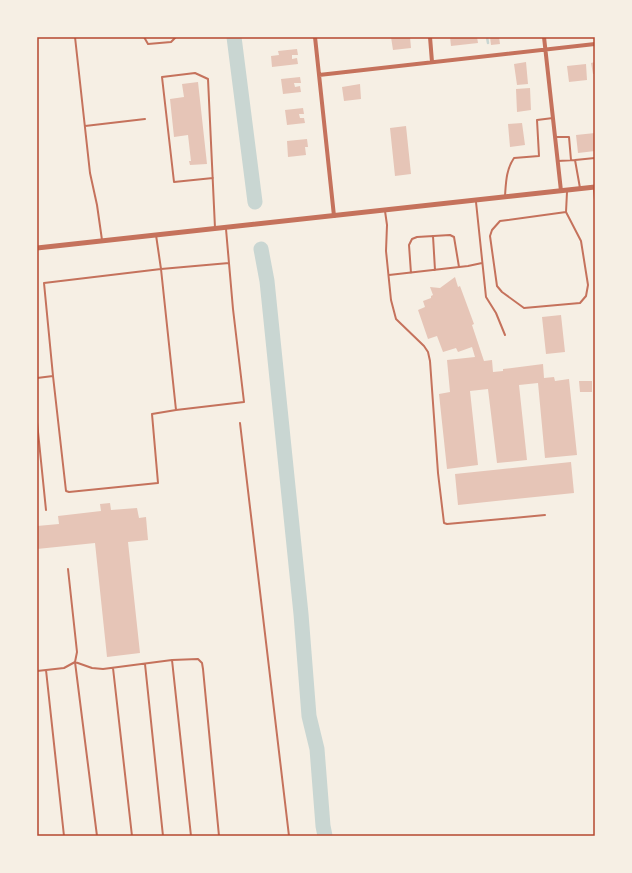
<svg xmlns="http://www.w3.org/2000/svg" width="632" height="873" viewBox="0 0 632 873" font-family="Barlow,sans-serif">
  <rect width="100%" height="100%" fill="#f6efe4"/>
  <g fill="none" stroke-linecap="round" stroke-linejoin="round">
    <path stroke="#c9d6d2" stroke-width="2.5" d="M487,37L488,43"/>
    <path stroke="#c9d6d2" stroke-width="15" d="M234,37L255,202
      M261,249L267,281L301,614L309,716L317,749L323,826L325,836"/>
  </g>
  <path fill="#e6c5b7" d="M391,37H410L411,48L393,50Z
    M450,37H477L478,43L451,46Z
    M490,37H499L500,44L491,45Z
    M297,49L298,55H292V59L297,58L298,64L272,67L271,56L279,55L278,51Z
    M526,62L528,84L517,85L514,64Z
    M595,62V74H593L591,63Z
    M586,64L587,80L569,82L567,66Z
    M300,77L301,83H294L295,87L300,86L301,92L283,94L281,79Z
    M198,82L207,164L190,165L189,161H191L188,135L174,137L170,99L184,97L182,84Z
    M360,84L361,99L344,101L342,87Z
    M530,88L531,110L517,112L516,89Z
    M303,108L304,114H299L300,118H304L305,123L287,125L285,110Z
    M522,123L525,145L510,147L508,124Z
    M406,126L411,174L395,176L390,128Z
    M595,133V151L578,153L576,135Z
    M307,139L308,147H305L306,155L288,157L287,141Z
    M455,277L458,287L460,286L474,324L472,325L484,361L492,360L493,372L503,371V369L543,364L544,378L554,377L555,381L569,379L577,455L545,458L538,383L519,385L527,460L497,463L488,389L470,391L478,465L447,469L439,394L450,392L447,360L475,357L472,347L458,352L456,348L443,352L437,336L428,339L418,310L425,307L423,301L431,298V296L433,295L430,287L440,288Z
    M561,315L565,352L546,354L542,317Z
    M579,381H592V392H580Z
    M571,462L574,493L458,505L455,474Z
    M110,503L111,510L137,508L139,518L146,517L148,540L128,542L140,653L107,657L95,543L37,549V526L59,524L58,516L101,511L100,504Z"/>
  <g fill="none" stroke-linecap="round" stroke-linejoin="round">
    <path stroke="#c5725c" stroke-width="2" d="M75,37L90,173L97,205L102,240
      M144,37L148,44L171,42L176,37
      M85,126L145,119
      M555,137H569L571,160
      M575,160L595,158
      M558,161L575,160L580,188
      M213,178L174,182L162,77L195,73L208,79L215,228
      M594,189L595,200
      M505,196C506,182 506,170 514,158L539,156L537,120L553,118
      M476,202L486,297L496,313L505,335
      M385,211L387,225L386,251L391,300L396,319L424,346L428,352L430,361L438,473L444,523L447,524L545,515
      M566,212L500,221L492,230L490,236L497,286L502,292L524,308L580,303L586,296L588,285L581,241L566,212L567,192
      M156,235L161,269L229,263
      M433,236L435,270
      M411,273L409,245L412,239L417,237L450,235L454,237L459,267
      M389,275L468,266L482,263
      M53,376L44,283L161,269L176,410
      M37,378L53,376L66,491L69,492L158,483L152,414L176,410L244,402L233,309L226,229
      M37,422L46,510
      M240,423L289,836
      M172,660L191,836
      M145,664L163,836
      M113,668L132,836
      M46,670L64,836
      M37,671L64,668L75,662L77,652L68,569
      M97,836L75,662L92,668L103,669L172,660L198,659L202,663L203,669L219,836"/>
    <path stroke="#c5725c" stroke-width="4" d="M315,37L334,216
      M430,37L432,62
      M544,37L561,191
      M319,75L595,44"/>
    <path stroke="#c5725c" stroke-width="5" d="M37,248L595,187"/>
  </g>
  <rect width="632" height="873" fill="none" stroke="#f6efe4" stroke-width="76"/>
  <rect x="38" y="38" width="556" height="797" fill="none" stroke="#b5482f" stroke-width="1.5"/>
</svg>
